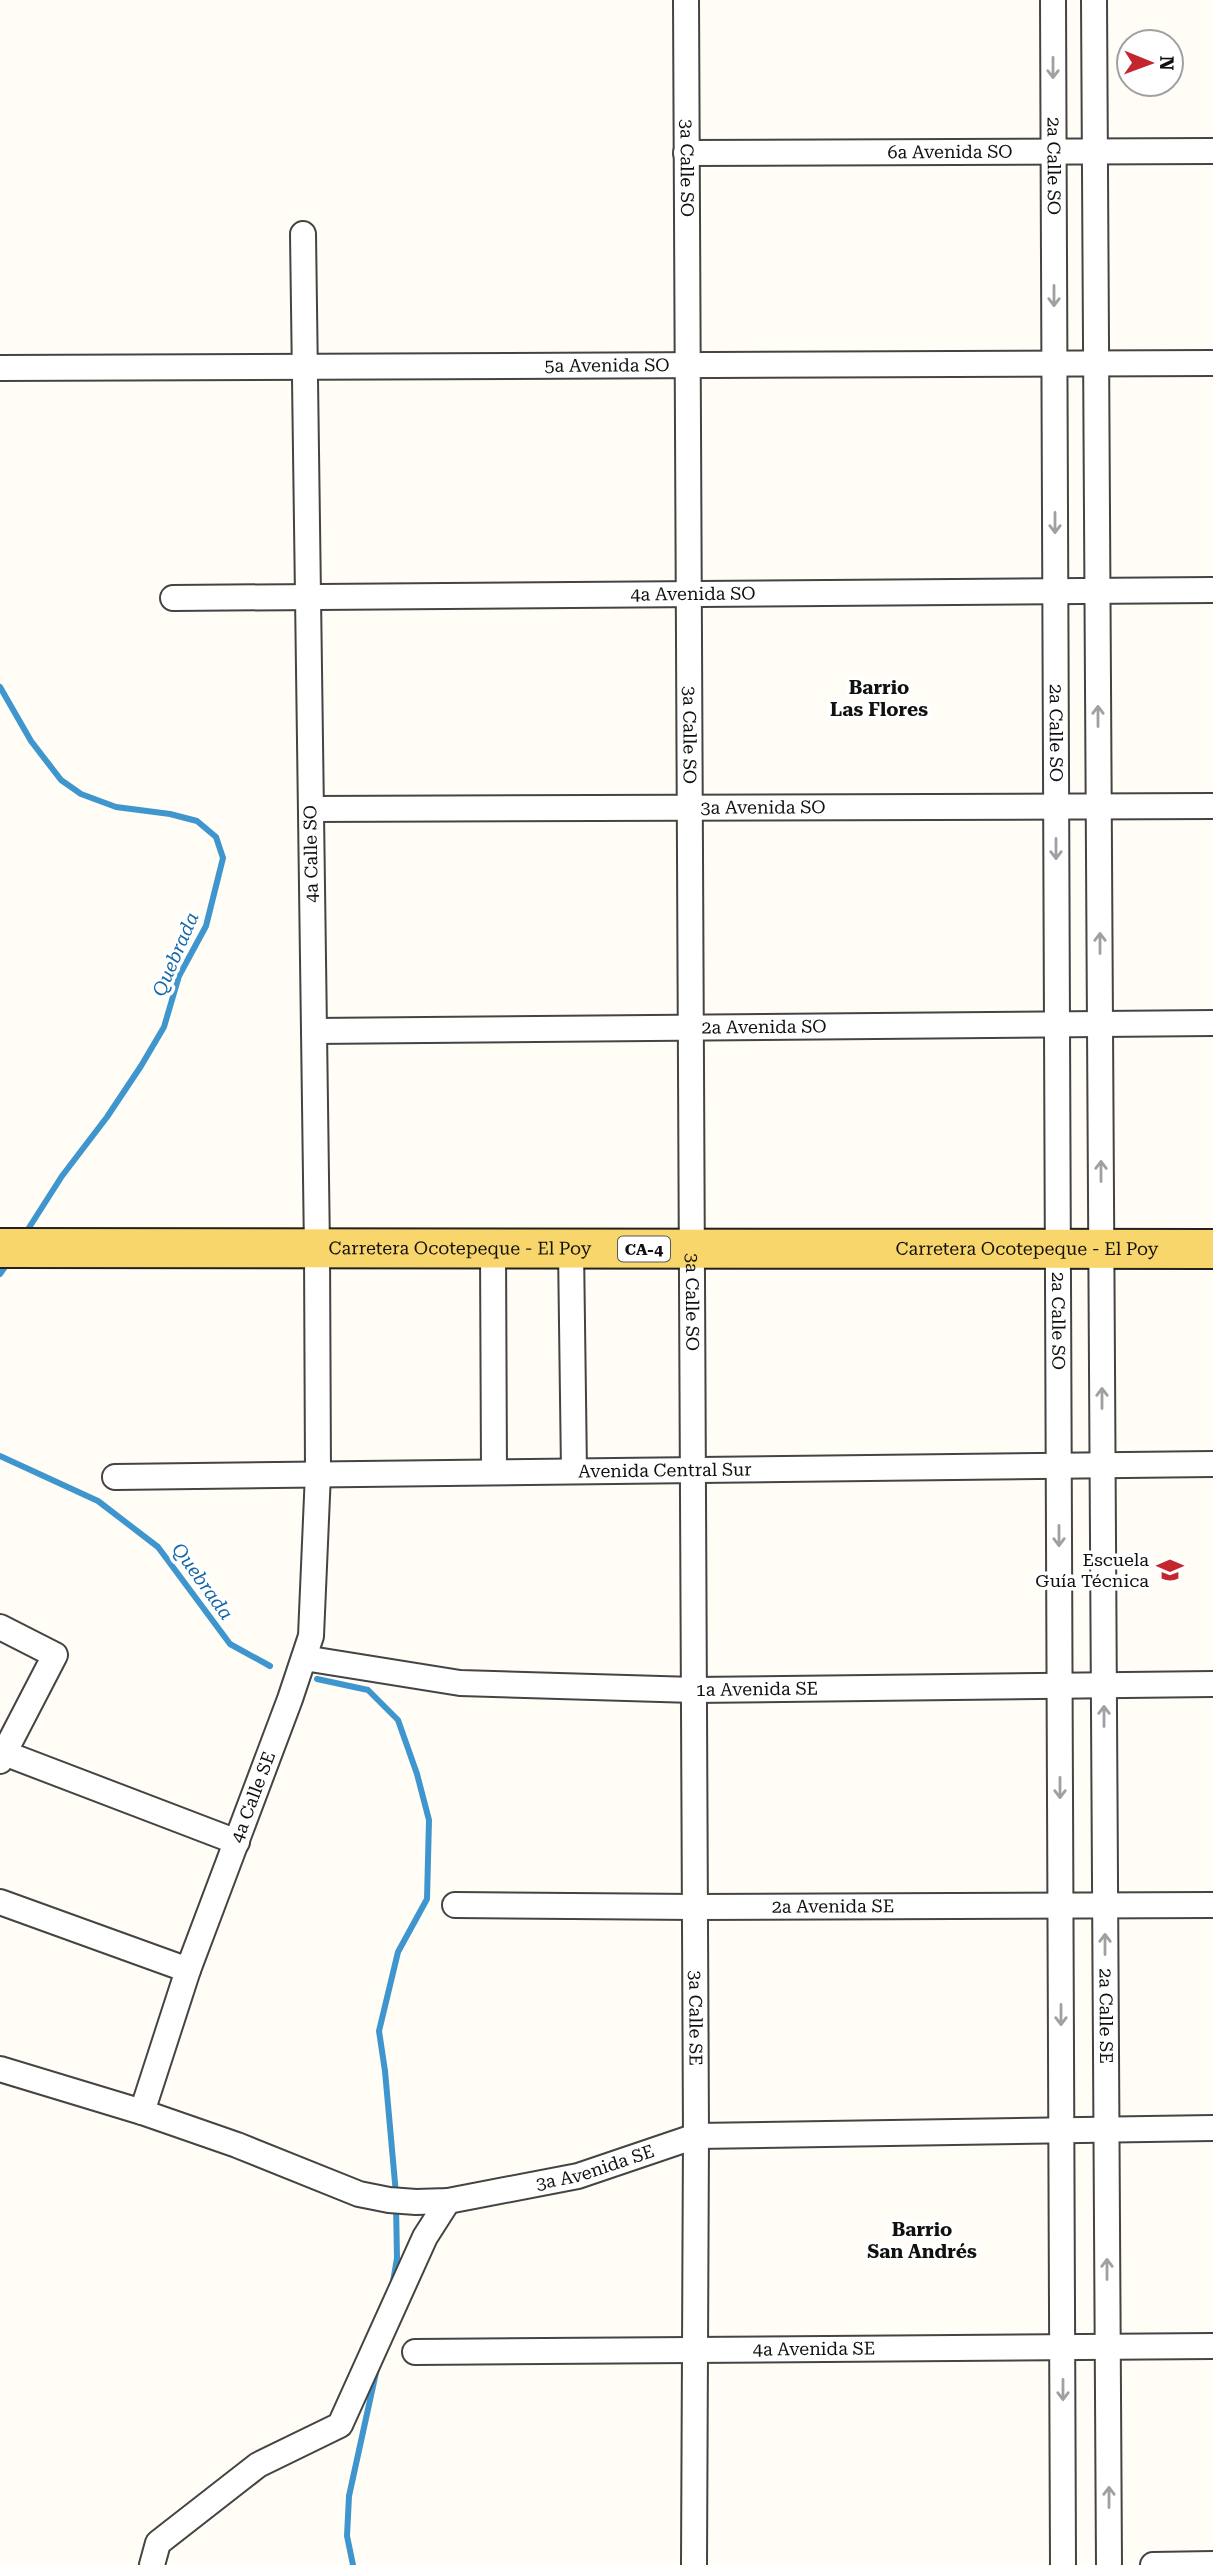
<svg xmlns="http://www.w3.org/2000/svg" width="1213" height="2565" viewBox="0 0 1213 2565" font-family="'Roboto Serif',serif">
  <rect width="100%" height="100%" fill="#fffdf5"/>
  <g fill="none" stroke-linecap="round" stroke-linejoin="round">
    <path stroke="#3f96cf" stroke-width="6" d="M0,687L31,741L61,780L81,794L116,807L170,814L197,821L216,837L223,858L206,926L179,976L164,1027L141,1066L107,1117L62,1176L25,1234
      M0,1274L9,1261
      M0,1456L98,1501L158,1547L230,1644L270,1666
      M317,1679L368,1690L398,1720L417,1774L429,1820L427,1899L398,1952L379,2031L385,2071L396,2194
      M393,2282L397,2258L396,2205
      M353,2565L347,2536L349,2496L377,2368"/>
    <g stroke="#444" stroke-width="28">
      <g id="minor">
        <path id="s1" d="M686,0L696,2136L694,2565"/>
        <path id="s2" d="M1053,0L1063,2565"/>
        <path id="s3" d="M1094,0L1109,2565"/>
        <path id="s4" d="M686,153L1213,151"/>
        <path id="s5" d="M0,368L1213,363"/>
        <path id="s6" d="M173,598L1213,590"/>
        <path id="s7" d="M311,809L1213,806"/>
        <path id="s8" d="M314,1031L1213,1023"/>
        <path d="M493,1249L494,1472"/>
        <path d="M571,1249L574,1471"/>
        <path id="s9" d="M115,1477L1213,1464"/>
        <path d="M0,1627L55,1655L0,1761"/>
        <path id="s10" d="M304,1658L460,1683L694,1690L1213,1684"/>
        <path d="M4,1753L237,1842"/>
        <path d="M0,1902L188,1970"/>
        <path id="s11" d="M455,1905L695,1907L1213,1905"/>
        <path id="s12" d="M0,2069L142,2112L237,2145L359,2194L389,2200L416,2202L448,2201L578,2176L696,2136L1213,2128"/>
        <path id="s13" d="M142,2112L188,1970L290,1699L311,1636L318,1473L317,1249L303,234"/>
        <path id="s14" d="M415,2352L1213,2346"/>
        <path d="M152,2565L158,2543L258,2465L340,2425L425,2237L448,2201"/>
        <path d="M1153,2565L1213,2564"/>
      </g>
    </g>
    <g stroke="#222" stroke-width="42">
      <g id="primary">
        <path id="s15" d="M0,1248L1213,1249"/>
      </g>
    </g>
    <use href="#minor" stroke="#fff" stroke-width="24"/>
    <use href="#primary" stroke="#f9d66b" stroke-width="38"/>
  </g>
  <defs><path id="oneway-shaft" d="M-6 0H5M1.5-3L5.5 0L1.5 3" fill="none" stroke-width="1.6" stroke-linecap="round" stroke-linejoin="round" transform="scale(1.75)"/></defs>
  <g stroke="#a0a0a0">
    <use href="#oneway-shaft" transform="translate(1053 68) rotate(90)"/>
    <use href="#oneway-shaft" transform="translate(1054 296) rotate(90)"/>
    <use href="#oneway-shaft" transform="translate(1055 523) rotate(90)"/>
    <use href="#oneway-shaft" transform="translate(1098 716) rotate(-90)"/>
    <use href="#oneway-shaft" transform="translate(1056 849) rotate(90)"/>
    <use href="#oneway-shaft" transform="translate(1100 943) rotate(-90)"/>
    <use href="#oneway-shaft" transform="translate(1101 1171) rotate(-90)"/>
    <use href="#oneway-shaft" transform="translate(1102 1398) rotate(-90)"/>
    <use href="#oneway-shaft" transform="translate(1059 1536) rotate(90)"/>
    <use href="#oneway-shaft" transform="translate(1104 1716) rotate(-90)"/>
    <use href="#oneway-shaft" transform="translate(1060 1788) rotate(90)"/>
    <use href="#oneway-shaft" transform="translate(1105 1944) rotate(-90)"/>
    <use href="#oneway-shaft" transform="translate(1061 2015) rotate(90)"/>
    <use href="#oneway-shaft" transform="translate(1107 2269) rotate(-90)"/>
    <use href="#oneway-shaft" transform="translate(1063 2390) rotate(90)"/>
    <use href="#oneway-shaft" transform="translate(1109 2497) rotate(-90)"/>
  </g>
  <defs>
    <g id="school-bare" transform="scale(2.1)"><path d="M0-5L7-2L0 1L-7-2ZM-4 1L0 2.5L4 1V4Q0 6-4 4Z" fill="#c4262e" stroke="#fff" stroke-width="2.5" paint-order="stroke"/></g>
  </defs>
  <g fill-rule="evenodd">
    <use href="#school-bare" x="1170" y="1570"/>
  </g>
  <g text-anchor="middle" stroke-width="7" stroke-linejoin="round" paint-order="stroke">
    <rect fill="#fff" stroke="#585858" stroke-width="2" x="618" y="1236.5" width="52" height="25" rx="5"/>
    <g font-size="16" font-weight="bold" fill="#111">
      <text x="644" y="1255">CA-4</text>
    </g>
    <g font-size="18" fill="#111" stroke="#fff">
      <text dy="6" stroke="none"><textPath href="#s4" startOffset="264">6a Avenida SO</textPath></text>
      <text dy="6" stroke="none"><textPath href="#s2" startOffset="166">2a Calle SO</textPath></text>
      <text dy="6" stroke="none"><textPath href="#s1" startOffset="168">3a Calle SO</textPath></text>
      <text dy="6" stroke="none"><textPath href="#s5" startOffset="607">5a Avenida SO</textPath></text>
      <text dy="6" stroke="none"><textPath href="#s6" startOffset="520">4a Avenida SO</textPath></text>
      <text dy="6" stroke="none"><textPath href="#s2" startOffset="733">2a Calle SO</textPath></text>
      <text dy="6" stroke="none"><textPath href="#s1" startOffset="735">3a Calle SO</textPath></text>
      <text dy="6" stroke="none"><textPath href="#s7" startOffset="452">3a Avenida SO</textPath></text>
      <text transform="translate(311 854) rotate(-91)" y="6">4a Calle SO</text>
      <text dy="6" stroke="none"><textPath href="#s8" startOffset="450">2a Avenida SO</textPath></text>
      <text dy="6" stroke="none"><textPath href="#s15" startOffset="460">Carretera Ocotepeque - El Poy</textPath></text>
      <text dy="6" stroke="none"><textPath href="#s15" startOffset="1027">Carretera Ocotepeque - El Poy</textPath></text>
      <text dy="6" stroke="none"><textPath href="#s1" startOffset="1302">3a Calle SO</textPath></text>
      <text dy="6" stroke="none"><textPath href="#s2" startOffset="1321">2a Calle SO</textPath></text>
      <text dy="6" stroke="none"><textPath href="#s9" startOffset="550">Avenida Central Sur</textPath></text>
      <text dy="6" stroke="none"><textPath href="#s10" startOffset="455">1a Avenida SE</textPath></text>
      <text dy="6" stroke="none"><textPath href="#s13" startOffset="334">4a Calle SE</textPath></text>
      <text dy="6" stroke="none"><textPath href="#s11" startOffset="378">2a Avenida SE</textPath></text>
      <text dy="6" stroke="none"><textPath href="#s3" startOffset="2016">2a Calle SE</textPath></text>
      <text dy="6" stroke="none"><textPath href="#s1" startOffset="2018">3a Calle SE</textPath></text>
      <text dy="6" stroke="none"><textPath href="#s12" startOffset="621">3a Avenida SE</textPath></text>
      <text dy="6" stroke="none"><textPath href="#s14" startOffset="399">4a Avenida SE</textPath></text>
    </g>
    <g font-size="18" fill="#111" stroke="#fff" text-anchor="end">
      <text x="1149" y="1566">Escuela<tspan x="1149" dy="21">Guía Técnica</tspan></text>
    </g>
    <g font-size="19" font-weight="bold" fill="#111" stroke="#fff">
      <text x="879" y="694">Barrio<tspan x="879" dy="22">Las Flores</tspan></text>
      <text x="922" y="2236">Barrio<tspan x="922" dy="22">San Andrés</tspan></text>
    </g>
    <g font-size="19" font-style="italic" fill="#1768a6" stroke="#fff">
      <text transform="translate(175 954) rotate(-67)" y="7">Quebrada</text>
      <text transform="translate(203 1581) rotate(54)" y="7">Quebrada</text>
    </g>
  </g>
  <g transform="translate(1150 63) rotate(91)"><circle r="33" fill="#ffffff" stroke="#a0a0a0" stroke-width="2"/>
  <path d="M0-5L12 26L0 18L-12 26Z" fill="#c4262e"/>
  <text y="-10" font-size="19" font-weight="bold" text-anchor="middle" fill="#111111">N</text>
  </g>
</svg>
